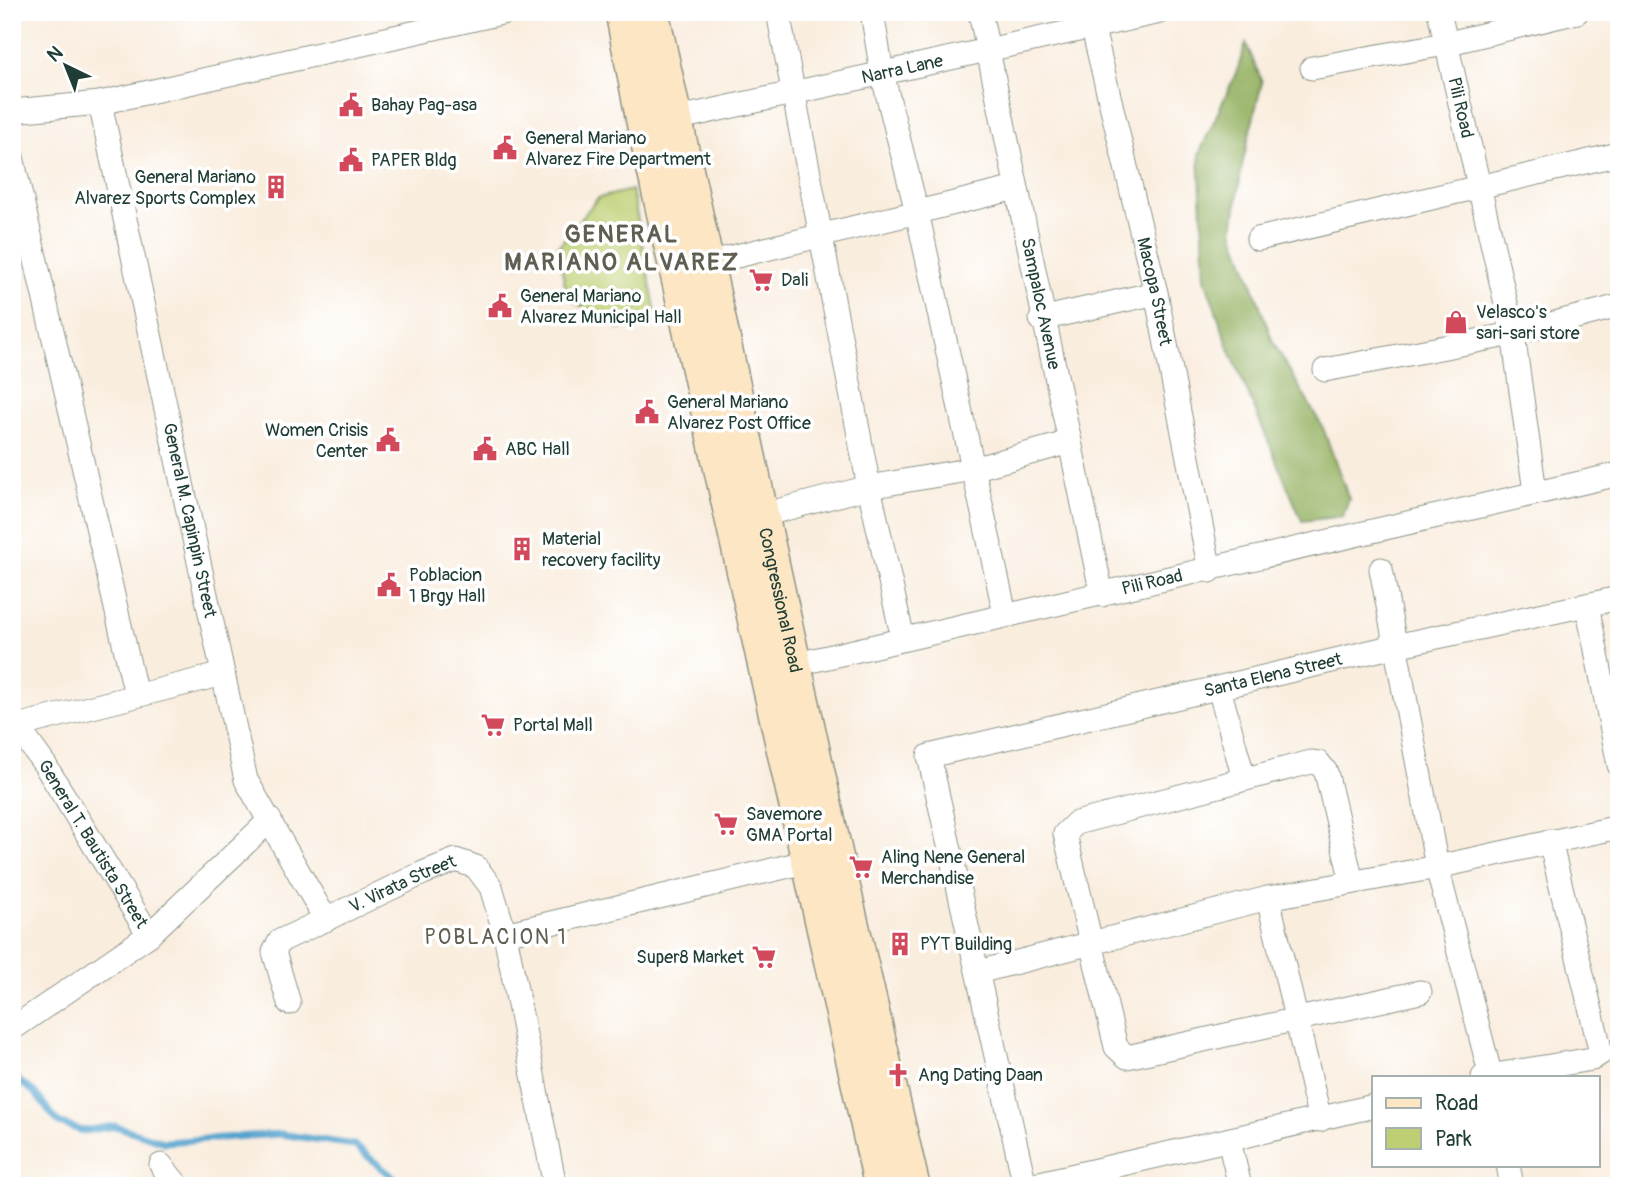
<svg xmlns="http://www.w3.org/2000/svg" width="1631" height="1198" viewBox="0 0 1631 1198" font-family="Pangolin,sans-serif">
  <rect width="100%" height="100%" fill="#fff"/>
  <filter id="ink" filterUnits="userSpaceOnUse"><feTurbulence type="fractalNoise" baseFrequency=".0143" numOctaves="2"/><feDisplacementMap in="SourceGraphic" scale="14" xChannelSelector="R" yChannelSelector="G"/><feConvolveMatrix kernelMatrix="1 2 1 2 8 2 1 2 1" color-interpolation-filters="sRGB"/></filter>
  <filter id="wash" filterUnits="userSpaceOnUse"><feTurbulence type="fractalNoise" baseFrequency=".00686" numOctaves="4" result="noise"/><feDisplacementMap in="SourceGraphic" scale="28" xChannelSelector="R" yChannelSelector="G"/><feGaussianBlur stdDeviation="1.57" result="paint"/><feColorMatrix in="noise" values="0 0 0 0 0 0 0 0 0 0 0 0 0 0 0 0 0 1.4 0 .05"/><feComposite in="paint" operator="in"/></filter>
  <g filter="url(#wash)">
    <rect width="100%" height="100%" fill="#f9edde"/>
    <path fill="#bdcf72" stroke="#6e8653" stroke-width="2" d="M632,190L658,323L619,329L568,298L557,248L598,198Z"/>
    <path fill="#96b264" stroke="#5a784c" stroke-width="2" d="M1246,43L1262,82L1242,165L1233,230L1273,342L1323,428L1349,499L1343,516L1302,521L1230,351L1205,279L1199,154L1237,71Z"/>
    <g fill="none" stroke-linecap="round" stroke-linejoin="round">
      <path stroke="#53a3cd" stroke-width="7" d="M12,1076L34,1092L59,1123L83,1131L115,1126L164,1142L280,1134L354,1145L393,1177L397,1186"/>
    </g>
  </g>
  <g filter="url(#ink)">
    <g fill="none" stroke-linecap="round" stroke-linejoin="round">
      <g stroke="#8c9589" stroke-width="25">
        <g id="minor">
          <path d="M778,12L869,487L903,639"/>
          <path d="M872,12L882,73L917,212L1005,614"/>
          <path id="s1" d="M980,12L1102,595"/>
          <path id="s2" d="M1089,12L1156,293L1210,571"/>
          <path id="s3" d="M1439,12L1513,334L1535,492"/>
          <path d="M1312,68L1445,44L1577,12"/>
          <path id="s4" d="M100,103L246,780L326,920"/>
          <path d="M12,111L100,103L506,12"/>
          <path id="s5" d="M661,122L1160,12"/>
          <path d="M12,157L136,695"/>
          <path d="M1258,239L1619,154"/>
          <path d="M708,263L1016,188"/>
          <path d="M1041,319L1156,293"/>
          <path d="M1325,370L1513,334L1619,306"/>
          <path d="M762,515L869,487L973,469L1070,442"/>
          <path d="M1381,569L1437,867L1491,1077"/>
          <path d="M1587,605L1619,765"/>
          <path id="s6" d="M780,668L1619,474"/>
          <path d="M1219,688L1244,779"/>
          <path id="s7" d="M12,719L45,765L149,935"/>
          <path d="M17,726L223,674"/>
          <path d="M1352,882L1326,772L1319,763L1311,762L1076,823L1065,834L1116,1047L1127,1057L1420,992"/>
          <path d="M1268,898L1320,1120"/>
          <path d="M505,934L822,858"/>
          <path d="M978,972L1268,898L1437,867L1619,827"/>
          <path id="s8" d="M289,1003L274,952L280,941L423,873L456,860L476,867L491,887L505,934L555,1186"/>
          <path d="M12,1029L149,935L270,820"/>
          <path d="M1483,1077L1592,1059L1601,1053L1550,841"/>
          <path d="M1229,1141L1240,1186"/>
          <path d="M161,1165L178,1186"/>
          <path d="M1508,1165L1512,1186"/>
          <path id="s9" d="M1025,1186L929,756L1395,646L1619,598"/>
          <path d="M1027,1186L1374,1106"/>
        </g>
      </g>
      <g stroke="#8c9589" stroke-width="36">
        <g id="secondary">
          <path d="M622,12L644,126L881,1186"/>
          <path id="s10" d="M652,12L836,855L913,1186"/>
        </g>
      </g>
      <use href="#minor" stroke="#fff" stroke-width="23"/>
      <use href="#secondary" stroke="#fce6c4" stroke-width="33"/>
    </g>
  </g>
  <defs>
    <g id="civic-bare" transform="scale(1.89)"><path d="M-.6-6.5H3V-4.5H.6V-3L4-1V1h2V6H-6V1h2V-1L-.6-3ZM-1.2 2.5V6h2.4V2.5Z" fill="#d1495b" stroke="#fff" stroke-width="2.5" paint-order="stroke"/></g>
    <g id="building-bare" transform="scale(1.89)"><path d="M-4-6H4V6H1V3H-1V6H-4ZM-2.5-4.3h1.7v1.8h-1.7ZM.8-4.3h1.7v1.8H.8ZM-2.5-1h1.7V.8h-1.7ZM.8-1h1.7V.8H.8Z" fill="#d1495b" stroke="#fff" stroke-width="2.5" paint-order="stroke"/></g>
    <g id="supermarket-bare" transform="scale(1.89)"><path d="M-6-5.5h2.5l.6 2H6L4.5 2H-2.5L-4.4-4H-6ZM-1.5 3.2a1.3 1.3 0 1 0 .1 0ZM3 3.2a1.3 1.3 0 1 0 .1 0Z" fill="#d1495b" stroke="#fff" stroke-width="2.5" paint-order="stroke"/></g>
    <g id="shop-bare" transform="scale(1.89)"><path d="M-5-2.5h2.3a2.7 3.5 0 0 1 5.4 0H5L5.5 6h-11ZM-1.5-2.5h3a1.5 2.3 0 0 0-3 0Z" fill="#d1495b" stroke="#fff" stroke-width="2.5" paint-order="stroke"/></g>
    <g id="church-bare" transform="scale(1.89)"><path d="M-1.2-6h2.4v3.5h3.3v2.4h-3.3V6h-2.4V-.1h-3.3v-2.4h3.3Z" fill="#d1495b" stroke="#fff" stroke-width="2.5" paint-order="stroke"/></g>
  </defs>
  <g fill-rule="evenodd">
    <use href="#civic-bare" x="351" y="105"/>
    <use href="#civic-bare" x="505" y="148"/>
    <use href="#civic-bare" x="351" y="160"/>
    <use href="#building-bare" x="276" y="187"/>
    <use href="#supermarket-bare" x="761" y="280"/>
    <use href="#civic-bare" x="500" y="306"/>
    <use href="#shop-bare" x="1456" y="322"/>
    <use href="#civic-bare" x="647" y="412"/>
    <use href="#civic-bare" x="388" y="440"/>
    <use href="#civic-bare" x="485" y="449"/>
    <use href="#building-bare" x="522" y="549"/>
    <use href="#civic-bare" x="389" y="585"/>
    <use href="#supermarket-bare" x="493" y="725"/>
    <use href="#supermarket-bare" x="726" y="824"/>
    <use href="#supermarket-bare" x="861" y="867"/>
    <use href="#building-bare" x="900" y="944"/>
    <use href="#supermarket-bare" x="764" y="957"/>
    <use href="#church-bare" x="898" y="1075"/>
  </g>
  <g text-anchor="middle" stroke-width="7" stroke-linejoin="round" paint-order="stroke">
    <g font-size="18" fill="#1f3d34" stroke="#fff">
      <text dy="6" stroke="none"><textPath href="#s5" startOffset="247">Narra Lane</textPath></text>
      <text dy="6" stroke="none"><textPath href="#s3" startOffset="98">Pili Road</textPath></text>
      <text dy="6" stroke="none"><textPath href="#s2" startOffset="287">Macopa Street</textPath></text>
      <text dy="6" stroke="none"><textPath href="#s1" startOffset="298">Sampaloc Avenue</textPath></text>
      <text dy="6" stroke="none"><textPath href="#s4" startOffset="427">General M. Capinpin Street</textPath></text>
      <text dy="6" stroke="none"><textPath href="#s6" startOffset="382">Pili Road</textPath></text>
      <text dy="6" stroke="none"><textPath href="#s10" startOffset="602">Congressional Road</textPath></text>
      <text dy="6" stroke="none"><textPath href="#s9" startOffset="794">Santa Elena Street</textPath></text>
      <text dy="6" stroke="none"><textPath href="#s7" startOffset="149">General T. Bautista Street</textPath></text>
      <text dy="6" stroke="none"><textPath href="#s8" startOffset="201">V. Virata Street</textPath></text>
    </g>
    <g font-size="18" fill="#1f3d34" stroke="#fff" text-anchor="start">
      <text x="371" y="111">Bahay Pag-asa</text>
      <text x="525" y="144">General Mariano<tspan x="525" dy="21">Alvarez Fire Department</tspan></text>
      <text x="371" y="166">PAPER Bldg</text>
      <text x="256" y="183" text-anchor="end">General Mariano<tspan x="256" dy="21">Alvarez Sports Complex</tspan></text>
      <text x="781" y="286">Dali</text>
      <text x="520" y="302">General Mariano<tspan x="520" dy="21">Alvarez Municipal Hall</tspan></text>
      <text x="1476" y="318">Velasco's<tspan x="1476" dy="21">sari-sari store</tspan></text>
      <text x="667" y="408">General Mariano<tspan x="667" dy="21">Alvarez Post Office</tspan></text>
      <text x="368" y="436" text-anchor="end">Women Crisis<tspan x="368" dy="21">Center</tspan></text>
      <text x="505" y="455">ABC Hall</text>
      <text x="542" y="545">Material<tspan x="542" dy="21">recovery facility</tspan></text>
      <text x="409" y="581">Poblacion<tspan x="409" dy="21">1 Brgy Hall</tspan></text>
      <text x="513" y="731">Portal Mall</text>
      <text x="746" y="820">Savemore<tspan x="746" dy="21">GMA Portal</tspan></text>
      <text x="881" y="863">Aling Nene General<tspan x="881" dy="21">Merchandise</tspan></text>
      <text x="920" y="950">PYT Building</text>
      <text x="744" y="963" text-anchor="end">Super8 Market</text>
      <text x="918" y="1081">Ang Dating Daan</text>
    </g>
    <g font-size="21" letter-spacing="2" fill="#605d51" stroke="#fff">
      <text x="496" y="944">POBLACION 1</text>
    </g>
    <g font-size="24" font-weight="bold" letter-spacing="2" fill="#605d51" stroke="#fff">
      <text x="622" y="242">GENERAL<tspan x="622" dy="28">MARIANO ALVAREZ</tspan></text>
    </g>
  </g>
  <rect width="1631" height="1198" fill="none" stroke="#fff" stroke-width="42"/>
  <rect x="1372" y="1076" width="228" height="91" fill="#ffffff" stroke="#a5b1ae" stroke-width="2"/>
  <rect x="1386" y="1098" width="35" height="10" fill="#fce6c4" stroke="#a5b1ae" stroke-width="2"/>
  <text x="1435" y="1110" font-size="21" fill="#1f3d34">Road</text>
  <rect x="1386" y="1128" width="35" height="21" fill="#bdcf72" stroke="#a5b1ae" stroke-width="2"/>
  <text x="1435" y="1146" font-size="21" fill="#1f3d34">Park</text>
  <g transform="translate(66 66) rotate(317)" stroke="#ffffff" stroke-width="5" paint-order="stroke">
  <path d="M0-5L12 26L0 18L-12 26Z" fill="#1f3d34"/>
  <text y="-10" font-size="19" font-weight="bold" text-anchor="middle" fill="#1f3d34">N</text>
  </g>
</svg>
